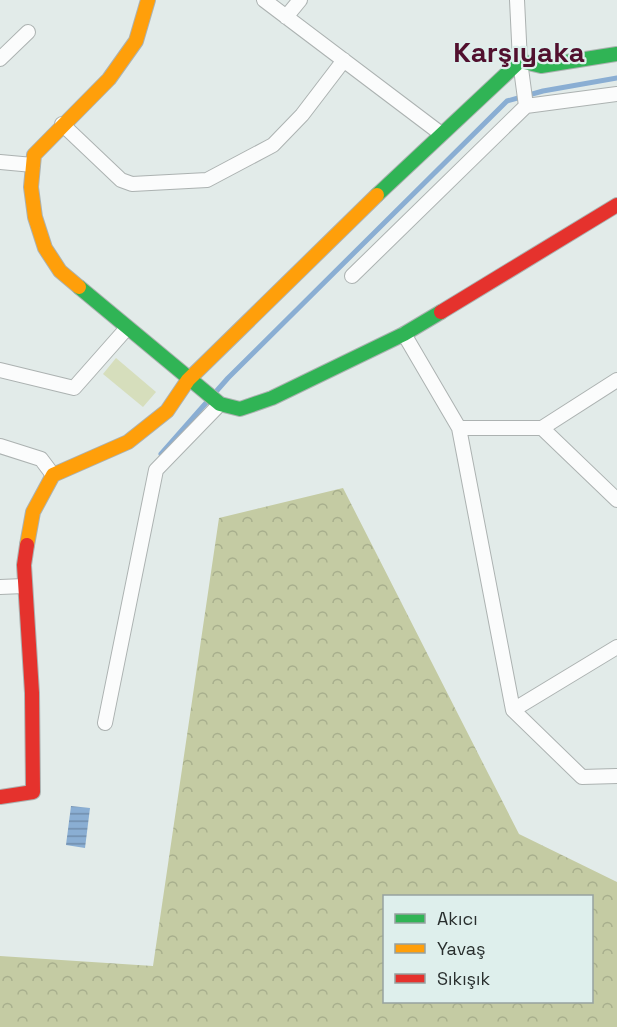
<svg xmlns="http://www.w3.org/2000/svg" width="617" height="1027" viewBox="0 0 617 1027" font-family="'Space Grotesk',sans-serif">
  <defs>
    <pattern id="forest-crowns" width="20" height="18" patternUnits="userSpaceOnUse" patternTransform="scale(1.5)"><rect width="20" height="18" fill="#c4cba3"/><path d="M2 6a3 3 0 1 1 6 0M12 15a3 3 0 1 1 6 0" fill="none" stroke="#a8af8d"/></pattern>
    <pattern id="water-rules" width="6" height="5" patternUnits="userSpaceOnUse" patternTransform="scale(1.5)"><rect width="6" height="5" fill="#8aaed3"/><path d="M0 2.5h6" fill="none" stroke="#718eac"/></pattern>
  </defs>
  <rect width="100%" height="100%" fill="#e2ebe9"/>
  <path fill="url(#forest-crowns)" fill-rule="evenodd" d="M343,488L519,834L617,882V1027H0V956L153,966L219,518ZM384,896H592V1002H384Z"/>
  <path fill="#d6debc" d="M116,358L156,392L143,407L103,374Z"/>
  <path fill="url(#water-rules)" d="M71,806L90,808L85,848L66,845Z"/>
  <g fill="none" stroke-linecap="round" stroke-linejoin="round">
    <path stroke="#8aaed3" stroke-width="5" d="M161,454L228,378L507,101L543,91L617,78"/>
    <g stroke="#acb2b1" stroke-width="16">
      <path id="street" d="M264,0L440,133
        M517,0L520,61L526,106
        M286,17L300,0
        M0,59L28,32
        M62,124L121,180L132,184L207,180L273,145L302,115L344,60
        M0,162L33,165
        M352,276L526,106L617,94
        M404,334L459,428L513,710L582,777L617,776
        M0,370L74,388L127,328
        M459,428H542L617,380
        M542,428L617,500
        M0,446L41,459L53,475
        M0,587L24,586
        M513,710L617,647
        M105,723L156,470L220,404"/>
    </g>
    <g stroke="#acb2b1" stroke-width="16">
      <path id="fast" d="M377,195L520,61L541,66L617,54
        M79,287L220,404L240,409L272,398L404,334L441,312"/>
    </g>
    <g stroke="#acb2b1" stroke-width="16">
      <path id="slow" d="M79,287L60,271L45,248L35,217L31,187L34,155L109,79L136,41L148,0
        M27,545L33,512L53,475L128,442L167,411L188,380L377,195"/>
    </g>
    <g stroke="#acb2b1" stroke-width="16">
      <path id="jam" d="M441,312L617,205
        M0,797L33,792L32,693L24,565L27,545"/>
    </g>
    <use href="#street" stroke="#fbfcfc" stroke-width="14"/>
    <use href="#fast" stroke="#30b455" stroke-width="14"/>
    <use href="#slow" stroke="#ff9f0a" stroke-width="14"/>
    <use href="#jam" stroke="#e5322d" stroke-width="14"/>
  </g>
  <g text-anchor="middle" stroke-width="4.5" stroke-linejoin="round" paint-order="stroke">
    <g font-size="28" font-weight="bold" fill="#51102e" stroke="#deefec">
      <text x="519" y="62">Karşıyaka</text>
    </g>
  </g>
  <rect x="383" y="895" width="210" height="108" fill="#deefec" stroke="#96a2a0" stroke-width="1.5"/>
  <rect x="395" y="914" width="30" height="9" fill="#30b455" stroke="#96a2a0" stroke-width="1.5"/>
  <text x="437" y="925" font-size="18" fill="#292f2e">Akıcı</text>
  <rect x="395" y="944" width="30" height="9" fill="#ff9f0a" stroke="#96a2a0" stroke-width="1.5"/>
  <text x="437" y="955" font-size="18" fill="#292f2e">Yavaş</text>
  <rect x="395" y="974" width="30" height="9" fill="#e5322d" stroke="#96a2a0" stroke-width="1.5"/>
  <text x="437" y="985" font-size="18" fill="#292f2e">Sıkışık</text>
</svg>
